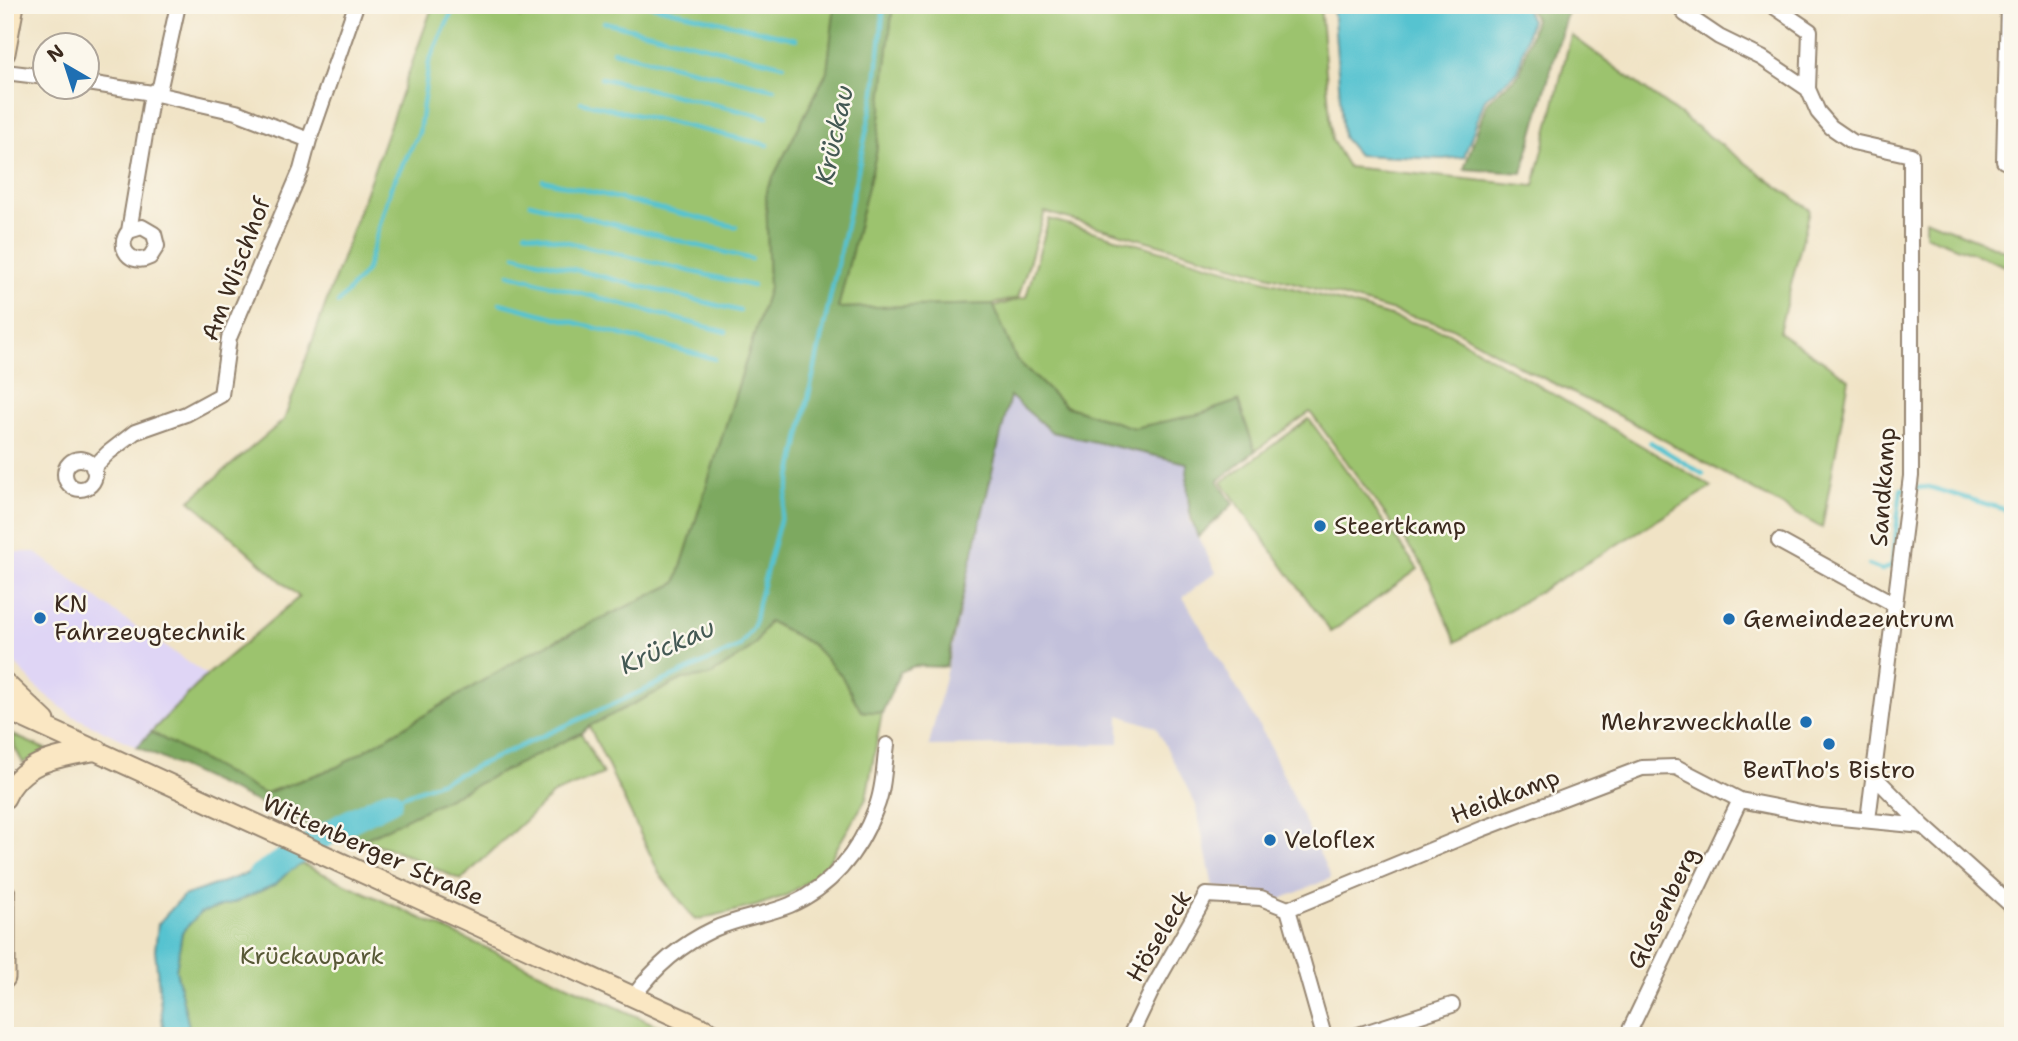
<svg xmlns="http://www.w3.org/2000/svg" width="2018" height="1041" viewBox="0 0 2018 1041" font-family="'Shantell Sans',sans-serif">
  <rect width="100%" height="100%" fill="#fbf7ec"/>
  <filter id="ink" filterUnits="userSpaceOnUse"><feTurbulence type="fractalNoise" baseFrequency=".0143" numOctaves="2"/><feDisplacementMap in="SourceGraphic" scale="14" xChannelSelector="R" yChannelSelector="G"/><feConvolveMatrix kernelMatrix="1 2 1 2 8 2 1 2 1" color-interpolation-filters="sRGB"/></filter>
  <filter id="wash" filterUnits="userSpaceOnUse"><feTurbulence type="fractalNoise" baseFrequency=".00686" numOctaves="4" result="noise"/><feDisplacementMap in="SourceGraphic" scale="28" xChannelSelector="R" yChannelSelector="G"/><feGaussianBlur stdDeviation="1.57" result="paint"/><feColorMatrix in="noise" values="0 0 0 0 0 0 0 0 0 0 0 0 0 0 0 0 0 1.4 0 .05"/><feComposite in="paint" operator="in"/></filter>
  <g filter="url(#wash)">
    <rect width="100%" height="100%" fill="#f0e3c5"/>
    <path fill="#dfd5f5" d="M5,552H35L123,618L207,675L137,747L71,715L38,689L5,652Z"/>
    <path fill="#c3c1db" d="M1010,396L1052,432L1187,463V497L1190,522L1216,572L1183,597L1266,738L1331,878L1281,899L1264,893L1213,887L1196,805L1156,727L1119,715V744L929,746Z"/>
    <path fill="#9cc36e" stroke="#6c7646" stroke-width="2" d="M433,5H513L520,17L526,5H835L827,72L766,191L769,288L676,583L528,654L337,767L263,794L151,732L207,675L299,597L190,500L284,420Z
      M893,5H1320L1332,140L1348,167L1534,186L1571,35L1810,210L1779,332L1849,379L1822,528L1635,424L1519,366L1450,327L1045,212L1018,298L993,304L838,308L876,154Z
      M1049,219L1447,332L1712,487L1456,642L1424,567L1310,412L1255,451L1238,401L1200,414L1134,428L1065,406L1016,359L994,307L1026,297Z
      M1925,219L2013,254V269L1925,235Z
      M1309,419L1418,569L1331,632L1222,482Z
      M769,621L813,645L841,675L861,711L882,713L866,799L823,871L787,895L756,906L695,920L659,873L589,726L683,679L709,676L745,653L756,643Z
      M581,733L603,774L553,794L461,880L397,851L363,840Z
      M13,735L47,750V751L23,763L15,748Z
      M302,864L680,1036H191L176,970L182,932L200,913L238,901L276,884L289,871Z"/>
    <path fill="#7da961" stroke="#5c6a40" stroke-width="2" d="M835,5H893L876,154L838,308L993,304L1016,359L1065,406L1134,428L1200,414L1238,401L1255,451L1218,481L1233,504L1198,537C1186,512 1188,489 1187,463L1052,432L1010,396L946,667L914,666L900,672L882,713L861,711L841,675L813,645L769,621L756,643L745,653L709,676L683,679L589,726L581,733L363,840L320,831L137,747L151,732L264,794L337,767L528,654L676,583L769,288L766,191L827,72Z
      M1527,5H1569L1522,173L1464,169L1487,102L1520,73L1535,19Z"/>
    <path fill="#57c3d0" stroke="#497677" stroke-width="2" d="M1333,5H1523L1531,20L1518,71L1485,99L1464,157L1443,159L1358,155L1343,137Z
      M274,854L302,864L289,871L276,884L238,901L200,913L182,932L176,970L191,1036H164L155,950L158,924L183,896L246,874Z"/>
    <g fill="none" stroke-linecap="round" stroke-linejoin="round">
      <path stroke="#57c3d0" stroke-width="4.5" d="M648,5L796,39
        M604,22L784,65
        M613,51L774,89
        M601,78L767,117
        M581,102L768,145
        M543,180L736,227
        M530,203L751,259
        M525,232L753,286
        M516,255L740,311
        M509,274L726,332
        M338,303L366,271L391,187L419,133L429,62L455,5
        M500,303L715,359
        M1650,442L1703,474
        M1915,488L1929,487L2013,512
        M1869,565L1882,570L1892,565L1901,489H1906
        M390,801L452,777L739,647L754,626L758,603L789,486L875,92L884,5"/>
      <path stroke="#57c3d0" stroke-width="24" d="M260,875L342,825L390,801"/>
    </g>
  </g>
  <g filter="url(#ink)">
    <g fill="none" stroke-linecap="round" stroke-linejoin="round">
      <g stroke="#968672" stroke-width="18">
        <path id="minor" d="M1679,5L1685,14L1719,37L1762,58L1808,89L1818,112L1831,127L1853,142L1911,155V476L1868,820
          M1772,5L1810,31L1808,89
          M2008,5L2004,161L2013,164
          M5,72L46,77
          M88,83L152,93L129,231C115,247 131,267 150,257L157,246L154,234L142,227L129,231
          M152,93L236,112L309,140
          M152,93L160,87L178,5
          M65 474a15 15 0 1 1 30 0a15 15 0 1 1-30 0Z
          M93,468L108,453L135,432L186,414L221,395L229,338L301,170L309,140L356,5
          M1779,541L1894,604
          M1875,777L1923,826L2013,907
          M1288,909L1482,829L1642,768L1676,767L1740,800L1821,816L1923,826
          M1288,909L1324,1036
          M634,996C654,968 682,944 714,929C738,918 766,915 790,905C833,886 860,850 876,808C884,789 884,765 887,745
          M1130,1036L1152,990L1206,895L1261,898L1288,909
          M1355,1036L1452,1005
          M1627,1036L1740,800"/>
      </g>
      <g stroke="#968672" stroke-width="23">
        <path id="secondary" d="M5,53L14,5
          M5,683L45,721
          M5,709L719,1036
          M5,798C23,759 60,757 98,750
          M5,893V978"/>
      </g>
      <use href="#minor" stroke="#fff" stroke-width="14"/>
      <use href="#secondary" stroke="#fae7c3" stroke-width="19"/>
    </g>
  </g>
  <g fill="#1f6fb2" stroke="#fbf7ec" stroke-width="2.5">
    <circle cx="1320" cy="526" r="7"/>
    <circle cx="40" cy="618" r="7"/>
    <circle cx="1729" cy="619" r="7"/>
    <circle cx="1806" cy="722" r="7"/>
    <circle cx="1829" cy="744" r="7"/>
    <circle cx="1270" cy="840" r="7"/>
  </g>
  <g text-anchor="middle" stroke-width="5" stroke-linejoin="round" paint-order="stroke">
    <g font-size="24" fill="#3b2a1e" stroke="#fbf7ec">
      <text transform="translate(236 269) rotate(-69)" y="8">Am Wischhof</text>
      <text transform="translate(1883 487) rotate(-86)" y="8">Sandkamp</text>
      <text transform="translate(1505 796) rotate(-21)" y="8">Heidkamp</text>
      <text transform="translate(373 850) rotate(24)" y="8">Wittenberger Straße</text>
      <text transform="translate(1663 908) rotate(-64)" y="8">Glasenberg</text>
      <text transform="translate(1159 936) rotate(-59)" y="8">Höseleck</text>
    </g>
    <g font-size="24" fill="#3b2a1e" stroke="#fbf7ec" text-anchor="start">
      <text x="1334" y="534">Steertkamp</text>
      <text x="54" y="612">KN<tspan x="54" dy="28">Fahrzeugtechnik</tspan></text>
      <text x="1743" y="627">Gemeindezentrum</text>
      <text x="1792" y="730" text-anchor="end">Mehrzweckhalle</text>
      <text x="1829" y="778" text-anchor="middle">BenTho's Bistro</text>
      <text x="1284" y="848">Veloflex</text>
    </g>
    <g font-size="24" fill="#585836" stroke="#fbf7ec">
      <text x="312" y="964">Krückaupark</text>
    </g>
    <g font-size="26" font-style="italic" fill="#435853" stroke="#fbf7ec">
      <text transform="translate(834 135) rotate(-78)" y="9">Krückau</text>
      <text transform="translate(667 646) rotate(-24)" y="9">Krückau</text>
    </g>
  </g>
  <rect width="2018" height="1041" fill="none" stroke="#fbf7ec" stroke-width="28"/>
  <g transform="translate(66 66) rotate(321)"><circle r="33" fill="#fbf7ec" stroke="#aea59a" stroke-width="2"/>
  <path d="M0-5L12 26L0 18L-12 26Z" fill="#1f6fb2"/>
  <text y="-10" font-size="19" font-weight="bold" text-anchor="middle" fill="#3b2a1e">N</text>
  </g>
</svg>
